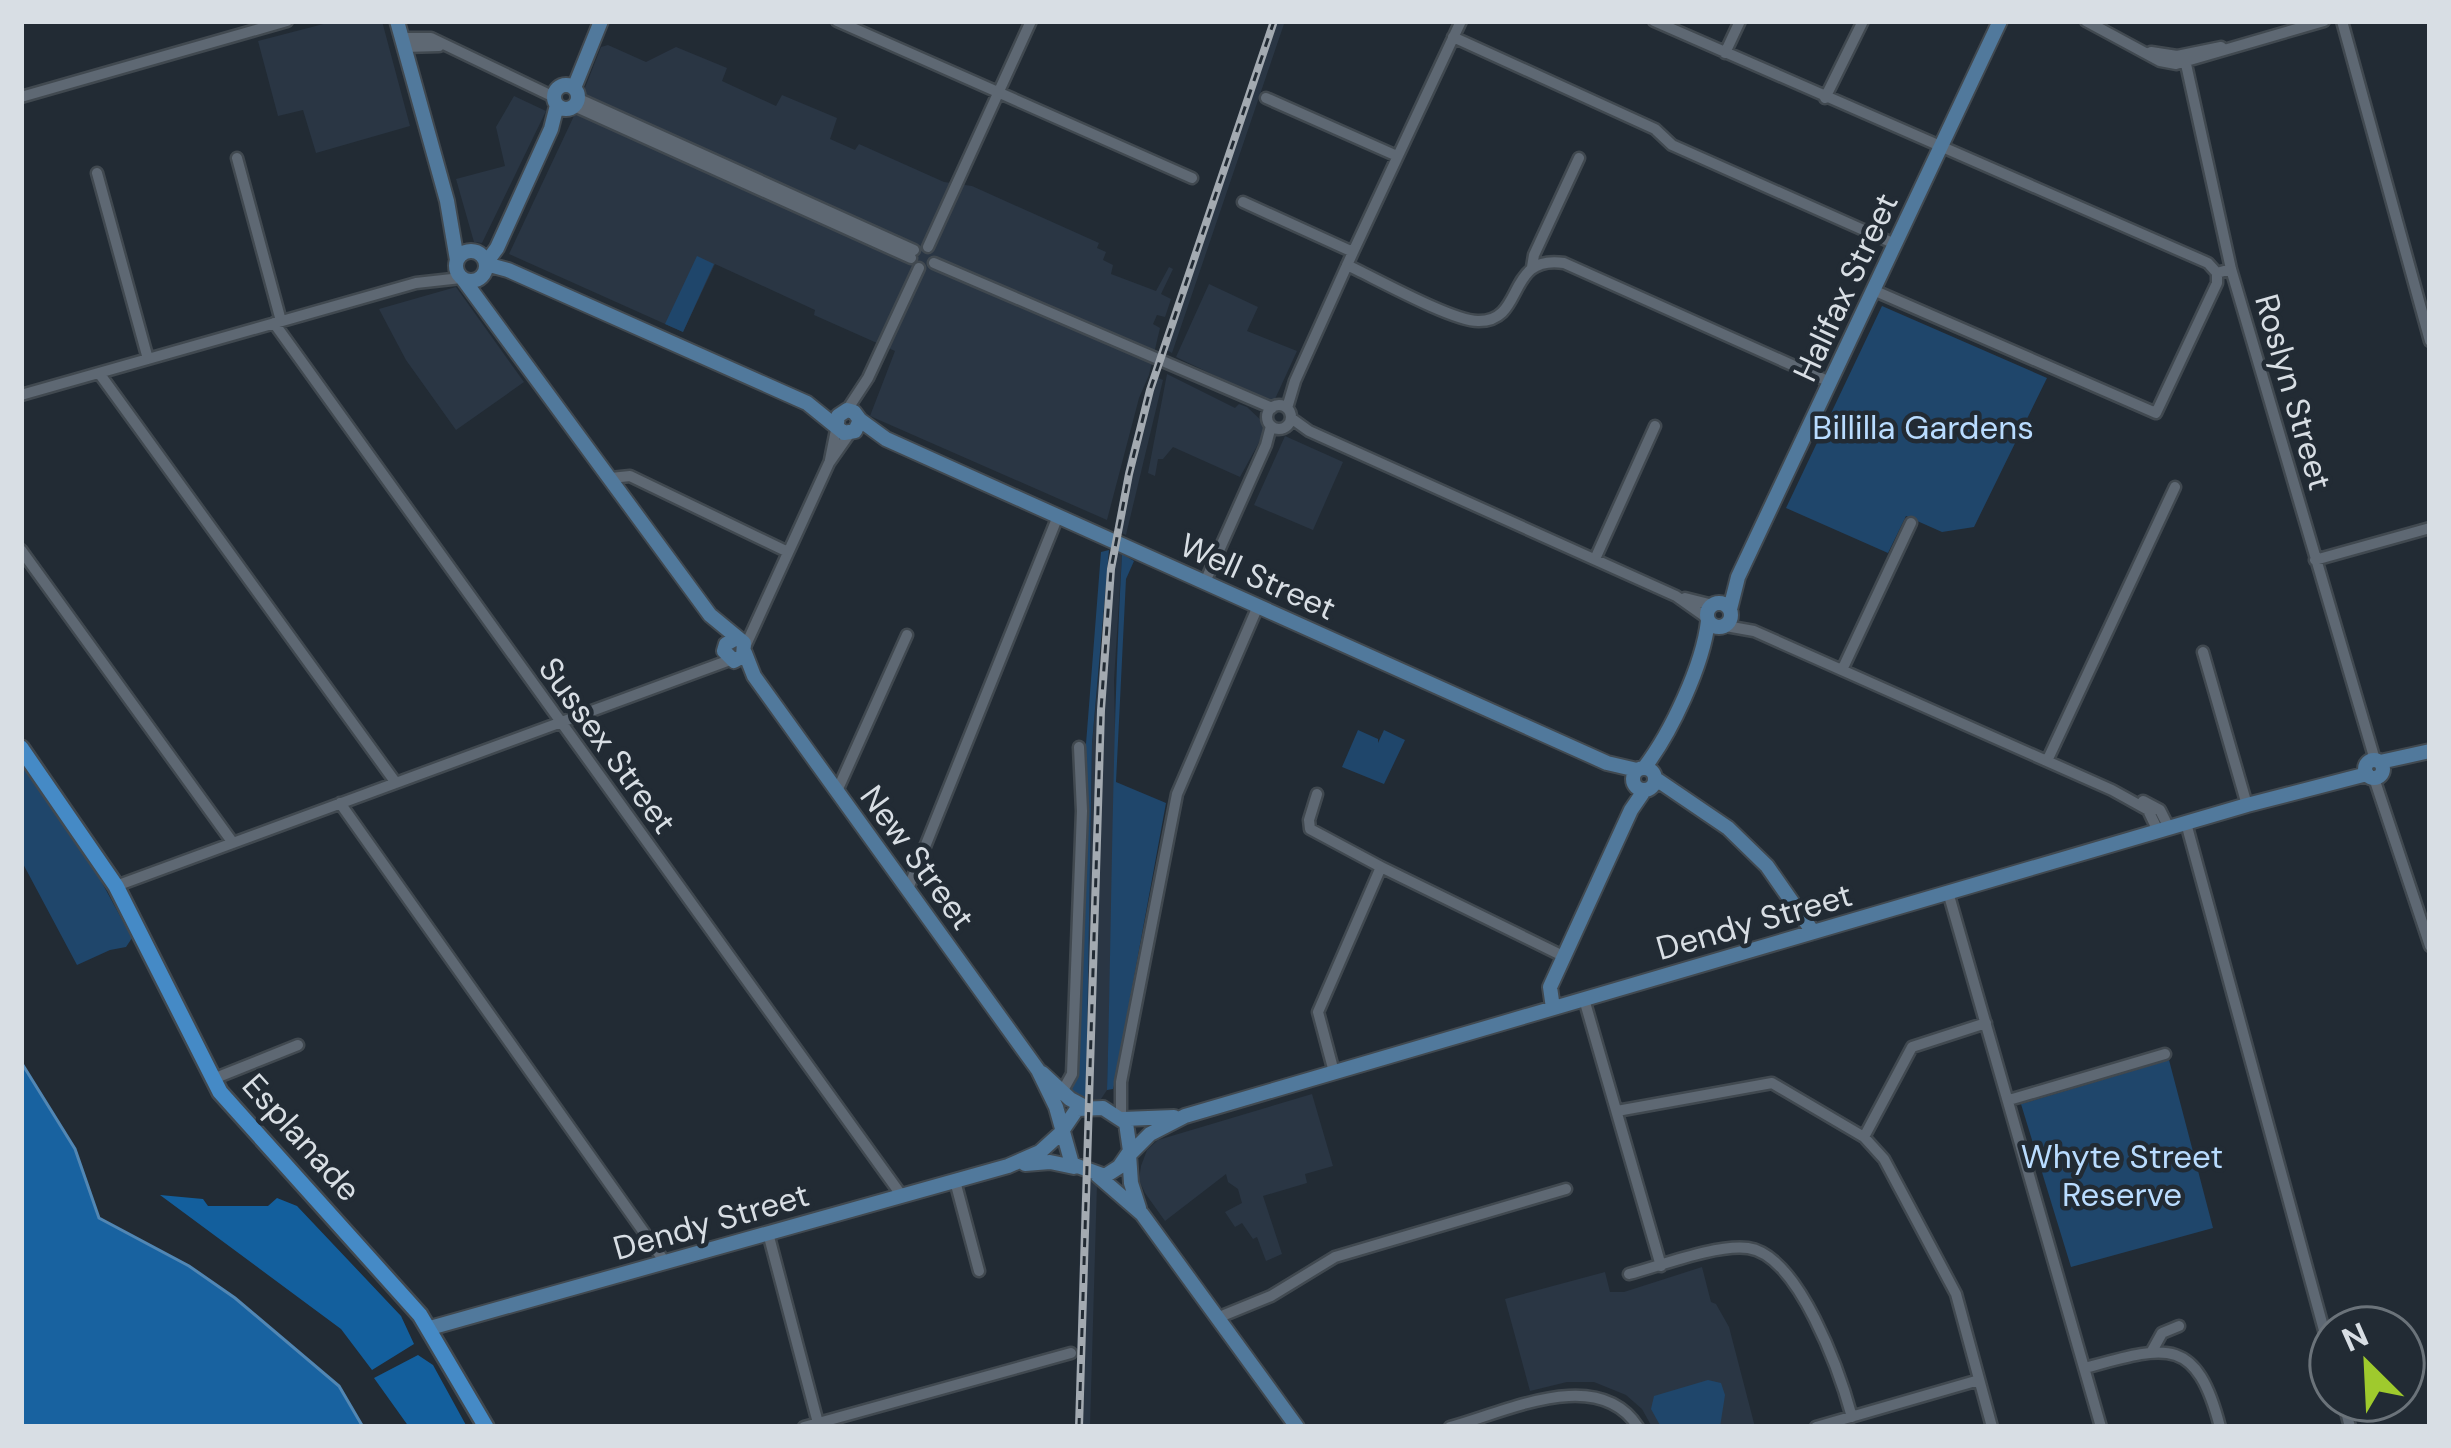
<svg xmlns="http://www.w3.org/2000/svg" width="2451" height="1448" viewBox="0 0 2451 1448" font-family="'DM Sans',sans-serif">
  <rect width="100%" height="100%" fill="#222b34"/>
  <path fill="#2a3644" d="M335,21H382L410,126L316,153L303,110L278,116L258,41Z
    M1270,21H1285L1172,353L1161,347Z
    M608,45L646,62L676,47L727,68L722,81L776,106L782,95L837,118L830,139L855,150L859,144L944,182L972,186L1099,243L1097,248L1106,252L1103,260L1113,265L1111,274L1156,291L1169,267L1173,269L1161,294L1171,299L1165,317L1157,315L1153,324L1160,328L1149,375L1139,398L1107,520L870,416L895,351L814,315L815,310L715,264L683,332L509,254L573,118L601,47Z
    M514,96L546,111L482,243L474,242L456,179L505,166L496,127Z
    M1209,284L1258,307L1247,331L1297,351L1275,399L1268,401L1176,357Z
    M456,287L524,382L456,430L406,360L379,309Z
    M1167,374L1235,408L1239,404L1247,407L1264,423L1262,437L1240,477L1173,447L1163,459H1158L1155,476L1148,473Z
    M1152,375L1163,380L1126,535L1114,530L1128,457Z
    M1285,436L1343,462L1313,530L1254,505Z
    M1111,550L1122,554L1114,680L1116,783L1107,1090L1101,1099L1086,1100L1092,743Z
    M1312,1094L1333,1166L1305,1174L1307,1183L1263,1196L1282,1254L1266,1261L1257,1237L1253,1239L1242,1223L1235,1227L1225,1212L1242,1203L1238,1189L1228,1182L1226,1174L1165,1221L1145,1193L1139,1180L1141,1166L1147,1150L1158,1140Z
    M1082,1178L1097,1183L1090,1427H1075Z
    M1702,1267L1711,1302L1716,1304L1729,1327L1755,1427H1652L1642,1409L1626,1395L1594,1382H1567L1530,1391L1505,1299L1605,1272L1610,1292H1624Z"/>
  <path fill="#1f466b" d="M697,256L714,264L683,332L665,324Z
    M1882,306L2047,378L1974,527L1942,532L1906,516L1888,553L1786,508Z
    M1109,550L1092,743L1086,1100L1070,1093L1077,1064L1086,744L1101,552Z
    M1122,554L1134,561L1126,579L1116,782L1166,803L1115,1081L1113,1089L1107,1090C1112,911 1112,732 1122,554Z
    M1358,730L1378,739V743L1384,730L1405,740L1384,784L1342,767Z
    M21,764L100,879L132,938L126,947L110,950L77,965L21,860Z
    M2169,1060L2213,1228L2071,1267L2021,1104Z
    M1708,1380L1721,1383L1725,1395L1720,1427H1661L1651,1409L1654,1396Z"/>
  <path fill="#135f9d" d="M160,1195L203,1199L208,1206H268L277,1198L297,1206L401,1316L414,1344L372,1370L341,1329Z
    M418,1355L433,1365L467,1427H409L374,1378Z"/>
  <path fill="#1862a0" stroke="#5287b4" stroke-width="3" d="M21,1062L75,1149L99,1218L189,1266L235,1298L339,1386L363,1427H21Z"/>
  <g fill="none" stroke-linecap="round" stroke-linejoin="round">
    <g stroke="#414950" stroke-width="15">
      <path id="street" d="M837,21L1192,178
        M1654,21L2208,263L2217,273L2231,269
        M2086,21L2160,61L2176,64L2324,21
        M2342,21L2430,341
        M1453,37L1655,129L1672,145L1895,244
        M402,38H431L554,97
        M404,47L439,46
        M2151,52L2177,56L2221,47
        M1725,53L1740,21
        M2184,55L2231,269L2375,760
        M21,97L287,21
        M577,98L914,250
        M1266,98L1397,156
        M1825,98L1863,21
        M574,106L911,258
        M237,158L281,321
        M97,173L148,359
        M1243,202L1353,252
        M928,247L1031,21
        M934,263L1272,408
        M1347,265C1375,278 1452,321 1478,321C1526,322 1505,254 1564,263L1830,382
        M1532,267L1534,255L1579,158
        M1873,290L2156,413L2217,283V273
        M274,323L902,1196
        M99,373L396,783
        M21,395L416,283L461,278
        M1267 417a12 12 0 1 1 24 0a12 12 0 1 1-24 0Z
        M1287,408L1295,381L1353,252L1461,21
        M847,410L868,378L919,268
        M1291,418L1309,431L1676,596L1707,618
        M830,460L837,425
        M611,478L630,476L788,552
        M21,550L233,843
        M1595,559L1655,426
        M2315,560L2430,528
        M1205,582L1266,445L1271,426
        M1685,598L1713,605
        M1726,626L1754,631L2112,790L2148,810L2158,831
        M745,647L829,463L850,433
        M2203,652L2247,805
        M1842,670L1911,523
        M2047,761L2175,487
        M2374,778L2430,946
        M837,791L907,635
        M1317,794L1309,820L1310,829L1381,867
        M2143,801L2160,810L2169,828
        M340,803L665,1262
        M2186,823L2331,1356
        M116,886L730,660
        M908,889L1058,516
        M1948,892L2101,1427
        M1584,999L1661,1266
        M1334,1072L1318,1012L1381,867L1565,957
        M213,1079L298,1045
        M1062,1092L1072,1074L1082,811L1079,747
        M2009,1100L2165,1054
        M1617,1111L1772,1083L1864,1137L1884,1159L1956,1294L1992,1427
        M1121,1117V1082L1177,794L1258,606
        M1864,1137L1912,1047L1986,1023
        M955,1181L979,1271
        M768,1233L818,1423
        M1629,1274C1660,1266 1716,1244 1748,1248C1799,1255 1840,1373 1852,1417
        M1217,1318L1271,1296L1335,1257L1566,1189
        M2152,1351L2162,1333L2179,1326
        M2085,1368C2165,1346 2196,1334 2220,1427
        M2343,1400L2350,1427
        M804,1427L1071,1353
        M1450,1427C1506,1412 1598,1365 1638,1427
        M1816,1427L1979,1380"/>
    </g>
    <g stroke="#414950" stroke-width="18">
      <path id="secondary" d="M397,21L447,201L457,260
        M554 97a12 12 0 1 1 24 0a12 12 0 1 1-24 0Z
        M574,88L601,21
        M456 266a15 15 0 1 1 30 0a15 15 0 1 1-30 0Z
        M486,263L497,248L551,129L557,105
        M486,264L508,270L807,403L844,433L855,431L860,420L854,412L847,410L838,416L837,423
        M463,279L710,615L744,643L743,656L734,661L724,651L726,644L735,639
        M860,420L886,439L1607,763L1637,770
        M1707 615a12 12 0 1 1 24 0a12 12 0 1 1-24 0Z
        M1730,609L1738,577L2000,21
        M745,653L754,676L1038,1070L1056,1107L1072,1164L1105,1176L1119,1167L1130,1151L1126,1123L1103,1108L1077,1109L1062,1131
        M2365 769a9 9 0 1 1 18 0a9 9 0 1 1-18 0Z
        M2380,762L2430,751
        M1633 779a11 11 0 1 1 22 0a11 11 0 1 1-22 0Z
        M1644,768C1671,733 1703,665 1708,621
        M1656,779L1728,828L1767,866L1813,932
        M1553,1008L1550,987L1631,810L1644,791
        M1042,1073L1070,1099L1085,1107
        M1123,1119L1174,1117
        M1129,1154L1131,1183L1139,1208
        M1130,1154L1150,1134L1185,1116L2247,805L2367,774
        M1025,1164L1050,1162L1074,1167
        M1097,1175L1142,1214L1297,1427
        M430,1328L1008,1166L1040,1152L1062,1132"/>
    </g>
    <g stroke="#414950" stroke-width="20">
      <path id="primary" d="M21,748L116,886L220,1092L420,1315L486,1427"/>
    </g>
    <use href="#street" stroke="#5e6873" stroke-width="10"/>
    <use href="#secondary" stroke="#51799c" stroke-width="14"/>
    <use href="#primary" stroke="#458ac6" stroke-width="15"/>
    <g stroke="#a3aab1" stroke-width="8">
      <path id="rail" d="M1079,1427L1101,710L1111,569L1129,474L1150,390L1274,21"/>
    </g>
    <use href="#rail" stroke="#222b34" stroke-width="3" stroke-dasharray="9" stroke-linecap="butt"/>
  </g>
  <g text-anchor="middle" stroke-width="9" stroke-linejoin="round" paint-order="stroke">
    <g font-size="33" fill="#d8dee4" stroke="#222b34">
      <text transform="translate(1845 287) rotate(-65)" y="12">Halifax Street</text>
      <text transform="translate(2294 392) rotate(74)" y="12">Roslyn Street</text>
      <text transform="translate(1258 576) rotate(24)" y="12">Well Street</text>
      <text transform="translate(608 745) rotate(54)" y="12">Sussex Street</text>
      <text transform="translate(918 857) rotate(54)" y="12">New Street</text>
      <text transform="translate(1754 921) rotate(-16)" y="12">Dendy Street</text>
      <text transform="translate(302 1137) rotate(48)" y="12">Esplanade</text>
      <text transform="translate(711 1221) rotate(-16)" y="12">Dendy Street</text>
    </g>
    <g font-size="33" fill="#b9dcff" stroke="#222b34">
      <text x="1923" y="439">Billilla Gardens</text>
      <text x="2122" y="1168">Whyte Street<tspan x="2122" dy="38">Reserve</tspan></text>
    </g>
  </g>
  <rect width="2451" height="1448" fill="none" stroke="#d8dee4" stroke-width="48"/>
  <g transform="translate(2367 1364) rotate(336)"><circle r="57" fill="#222b34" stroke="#6b737a" stroke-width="3"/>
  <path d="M0-9L21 45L0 30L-21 45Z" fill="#9fca2d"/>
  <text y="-18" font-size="33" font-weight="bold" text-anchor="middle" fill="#d8dee4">N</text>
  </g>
</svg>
